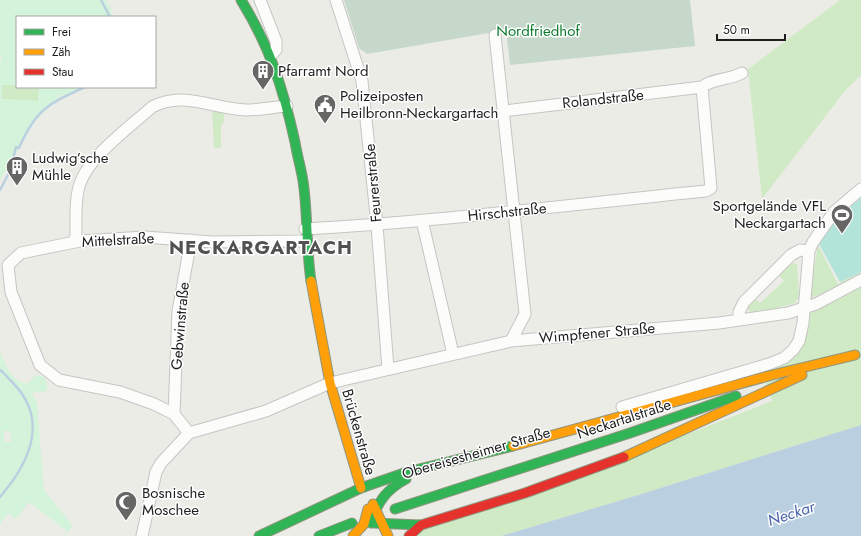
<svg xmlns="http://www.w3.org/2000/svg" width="861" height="536" viewBox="0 0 861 536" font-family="Jost,sans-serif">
  <rect width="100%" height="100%" fill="#ecece7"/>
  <path fill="#d0eac5" d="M840,0H861V75L844,92L762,199L748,69Z
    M2,85H17V87H39L38,101L2,99Z
    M212,110L224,113V122L221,125V148H214Z
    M818,245L839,286L809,299Z
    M792,263L797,264L799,297L795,303L751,315L747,305L755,298L760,303L784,281L779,275Z
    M861,272V425L635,496L501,536H404L701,429L772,401L764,377L791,358L811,312L843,290L840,282Z"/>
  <path fill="#c5d8ca" d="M344,0H690L695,46L510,65L506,30L367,54L359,48Z"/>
  <path fill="#d4f3db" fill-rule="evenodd" d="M0,0H106L111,8L112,17H17V85H2V99L38,101L39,87H90L60,96L34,123L0,180V63L2,58L0,56Z
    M0,351C5,365 12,381 27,384L36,375L43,376L47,382V391L32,393L37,403L44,490L73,526L65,536H63L67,531L29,502L16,519L8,513L0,524ZM4,431H10L11,442H4Z"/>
  <path fill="#b2e4d9" d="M861,198V272L840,282L819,244L826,226Z"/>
  <path fill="#bacfdf" d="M861,425V536H501L635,496Z"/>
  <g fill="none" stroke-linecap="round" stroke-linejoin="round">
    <path stroke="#bacfdf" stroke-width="2.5" d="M101,0L110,17
      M0,190L10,171L16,147L19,148C36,109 48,104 85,87
      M0,370C5,374 9,379 13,383C50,421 29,463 0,497"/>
    <g stroke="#c5c5c3" stroke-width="13">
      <path id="street" d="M260,0L276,41V50L271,55
        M336,0L362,81L377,225L388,369
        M495,35L525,314L511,341
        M702,87C713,78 730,80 742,73
        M422,220L453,354
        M305,229C432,222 559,206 686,193L706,191L711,188L702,87L504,111
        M73,242L76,237C76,222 75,205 78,191C83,160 129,128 152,107C184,90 213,109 246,110C260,110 274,107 287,106
        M739,320V312L744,302L791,255L800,250L809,251
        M622,407L769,364L784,358L793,350L799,341L803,323L809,251L813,242L834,212L861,189
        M174,414L178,311L191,240
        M189,433L174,414L154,404L120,392L59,380L40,365L11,292L8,265L21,253L80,241L145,237L212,242L306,241
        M142,536L156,472L161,463L189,433L266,411L330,383L511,341L719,323L788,313L816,304L861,280"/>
    </g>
    <g stroke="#8f967f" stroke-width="11">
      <path id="fast" d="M241,0C270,47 283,88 295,142C297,155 301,168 303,181C308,214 306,248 311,281
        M395,509L630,433L736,396
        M371,523C377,502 387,489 406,479
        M373,523L421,525
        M259,536L361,488L407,472L513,446
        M319,536L352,523"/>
    </g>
    <g stroke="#8f967f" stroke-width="11">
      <path id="slow" d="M311,281L330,383L361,488
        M513,446L772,375L855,355
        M624,457L802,375
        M373,504L388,536
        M353,536L364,524L368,509"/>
    </g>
    <g stroke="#8f967f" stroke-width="11">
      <path id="jam" d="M409,536L421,525L525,493L624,457"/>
    </g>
    <use href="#street" stroke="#fcfcfb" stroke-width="11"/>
    <use href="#fast" stroke="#30b455" stroke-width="9"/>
    <use href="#slow" stroke="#ff9f0a" stroke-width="9"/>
    <use href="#jam" stroke="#e5322d" stroke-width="9"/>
  </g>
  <defs>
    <g id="building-pin" transform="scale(1.15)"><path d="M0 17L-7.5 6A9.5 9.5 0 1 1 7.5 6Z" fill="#666664" stroke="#fff"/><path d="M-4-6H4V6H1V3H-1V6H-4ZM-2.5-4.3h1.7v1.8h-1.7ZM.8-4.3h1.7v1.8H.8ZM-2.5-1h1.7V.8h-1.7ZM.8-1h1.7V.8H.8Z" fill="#fff"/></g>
    <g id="civic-pin" transform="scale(1.15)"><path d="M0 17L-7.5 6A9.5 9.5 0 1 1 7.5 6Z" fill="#666664" stroke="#fff"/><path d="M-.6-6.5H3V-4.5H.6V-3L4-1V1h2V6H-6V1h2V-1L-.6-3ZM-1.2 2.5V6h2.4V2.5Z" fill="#fff"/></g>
    <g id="stadium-pin" transform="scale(1.15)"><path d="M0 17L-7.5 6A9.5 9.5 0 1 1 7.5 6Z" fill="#666664" stroke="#fff"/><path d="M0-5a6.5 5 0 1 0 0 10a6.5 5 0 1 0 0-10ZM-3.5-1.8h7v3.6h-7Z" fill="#fff"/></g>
    <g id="mosque-pin" transform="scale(1.15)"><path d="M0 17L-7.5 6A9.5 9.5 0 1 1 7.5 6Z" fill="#666664" stroke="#fff"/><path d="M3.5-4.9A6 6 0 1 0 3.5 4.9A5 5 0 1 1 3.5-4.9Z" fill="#fff"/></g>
  </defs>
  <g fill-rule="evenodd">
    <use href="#building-pin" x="263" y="71"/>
    <use href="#civic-pin" x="325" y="105"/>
    <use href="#building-pin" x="17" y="167"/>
    <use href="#stadium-pin" x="842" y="215"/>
    <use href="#mosque-pin" x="126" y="502"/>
  </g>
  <g text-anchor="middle" stroke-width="3" stroke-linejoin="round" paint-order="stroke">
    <g font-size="15" fill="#0c7b2e" stroke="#fff">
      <text x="538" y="36">Nordfriedhof</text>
    </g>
    <g font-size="15" fill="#1e1e1e" stroke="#fff" text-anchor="start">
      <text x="278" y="76">Pfarramt Nord</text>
      <text x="340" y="101">Polizeiposten<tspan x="340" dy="17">Heilbronn-Neckargartach</tspan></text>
      <text x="32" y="163">Ludwig’sche<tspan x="32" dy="17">Mühle</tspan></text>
      <text x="826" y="211" text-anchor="end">Sportgelände VFL<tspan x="826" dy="17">Neckargartach</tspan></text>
      <text x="142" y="498">Bosnische<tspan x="142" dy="17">Moschee</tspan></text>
    </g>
    <g font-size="15" fill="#1e1e1e" stroke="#fff">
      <text transform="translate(603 99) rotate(-6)" y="5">Rolandstraße</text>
      <text transform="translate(373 183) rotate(-95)" y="5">Feurerstraße</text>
      <text transform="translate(507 212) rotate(-6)" y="5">Hirschstraße</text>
      <text transform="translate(118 240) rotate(-3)" y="5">Mittelstraße</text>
      <text transform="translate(180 326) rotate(-85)" y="5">Gebwinstraße</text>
      <text transform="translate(597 333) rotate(-5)" y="5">Wimpfener Straße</text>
      <text transform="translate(624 419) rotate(-18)" y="5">Neckartalstraße</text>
      <text transform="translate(359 432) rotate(74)" y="5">Brückenstraße</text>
      <text transform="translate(476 453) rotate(-16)" y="5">Obereisesheimer Straße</text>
    </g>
    <g font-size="16" font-style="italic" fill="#4b66ac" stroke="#fff">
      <text transform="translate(791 513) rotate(-18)" y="6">Neckar</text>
    </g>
    <g font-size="19" font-weight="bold" letter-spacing="1" fill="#515151" stroke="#fff">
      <text x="261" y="254">NECKARGARTACH</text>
    </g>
  </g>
  <rect x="16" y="16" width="140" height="72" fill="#ffffff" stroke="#a5a5a5"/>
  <rect x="24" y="29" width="20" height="6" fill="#30b455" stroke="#a5a5a5"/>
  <text x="52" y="36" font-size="12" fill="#1e1e1e">Frei</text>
  <rect x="24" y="49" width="20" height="6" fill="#ff9f0a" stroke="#a5a5a5"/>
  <text x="52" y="56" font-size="12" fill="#1e1e1e">Zäh</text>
  <rect x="24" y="69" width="20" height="6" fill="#e5322d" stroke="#a5a5a5"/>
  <text x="52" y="76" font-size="12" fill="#1e1e1e">Stau</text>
  <path d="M717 34v6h68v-6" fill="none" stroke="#1e1e1e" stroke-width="2"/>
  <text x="723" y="34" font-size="12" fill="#1e1e1e" stroke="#ffffff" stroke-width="3" paint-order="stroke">50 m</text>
</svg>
